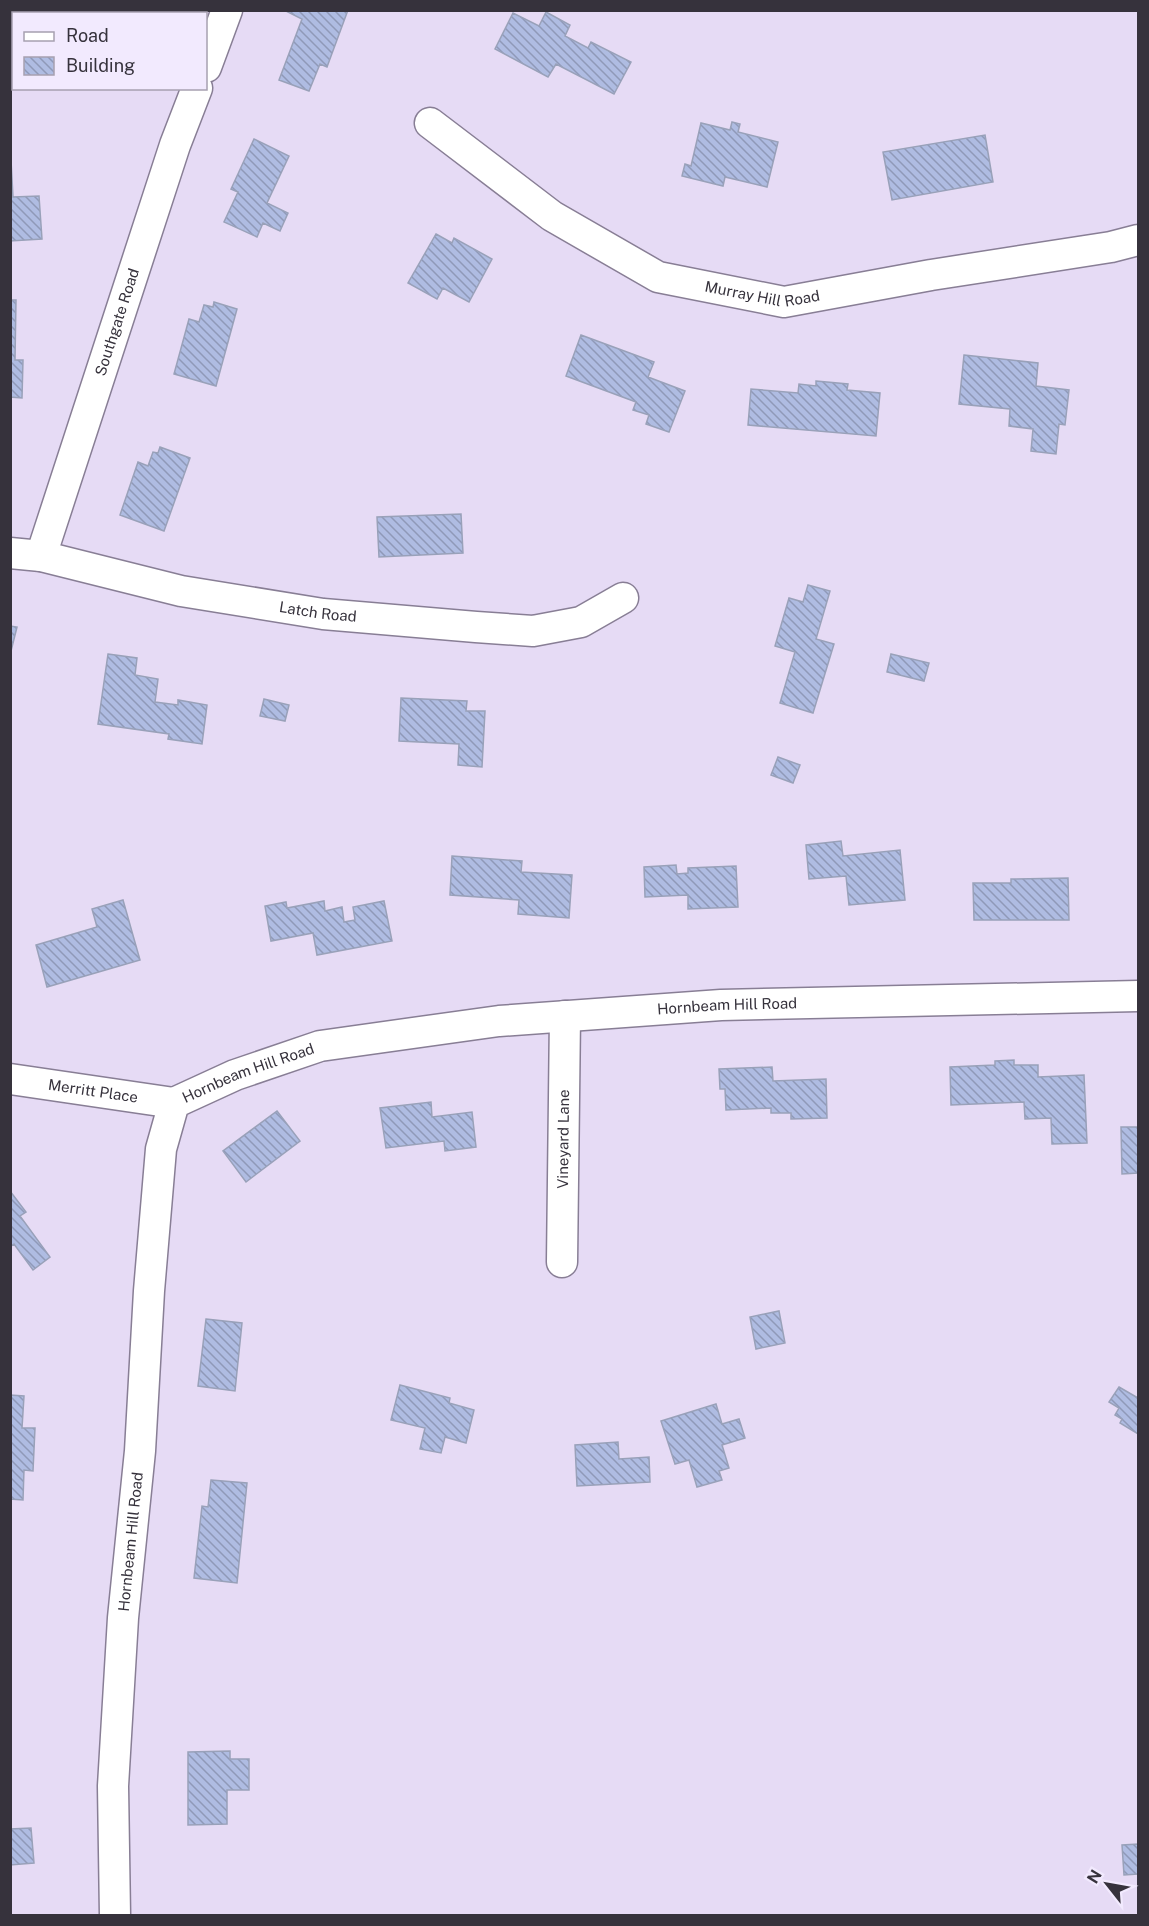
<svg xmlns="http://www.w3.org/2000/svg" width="1149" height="1926" viewBox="0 0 1149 1926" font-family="'Public Sans',sans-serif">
  <defs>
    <pattern id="building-back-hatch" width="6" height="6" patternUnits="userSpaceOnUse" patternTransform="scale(1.5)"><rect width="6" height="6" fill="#afbce2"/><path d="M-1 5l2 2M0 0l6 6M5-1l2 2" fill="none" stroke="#8f99b8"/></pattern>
  </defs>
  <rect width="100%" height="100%" fill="#e6dbf5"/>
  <path fill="url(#building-back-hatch)" stroke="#99a1b9" stroke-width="1.5" d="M10,10H12V81H10Z
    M284,10H348L327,67L320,64L309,91L279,80L302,19Z
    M546,12L570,25L565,36L588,48L591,42L631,62L614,94L556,64L548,77L495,49L513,13L539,26Z
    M732,122L740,124L738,132L778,142L767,187L725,177L723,186L682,176L685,164L691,166L701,123L730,130Z
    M985,135L993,182L892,200L883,152Z
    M254,139L289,156L267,203L288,213L280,231L263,223L257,237L224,222L238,192L231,189Z
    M10,142L13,197L39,196L42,239L10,241Z
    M436,234L452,243L454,238L492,259L469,302L443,288L437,299L408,283Z
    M10,300H16L15,360H23L22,398L10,397Z
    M214,302L237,309L216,386L174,374L189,319L199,322L204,305L213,307Z
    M581,335L654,362L648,377L685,391L669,432L646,424L649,415L633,410L636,402L566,376Z
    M964,355L1038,363L1036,386L1069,390L1065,425L1059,424L1056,454L1031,451L1033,429L1009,426L1010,409L959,404Z
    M816,381L848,384L847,390L880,393L876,436L748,425L751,389L798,393L799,384L816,386Z
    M160,447L190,458L164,531L120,515L138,462L148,466L153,452L158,453Z
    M461,514L463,553L379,557L377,517Z
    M808,585L830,591L816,639L834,644L813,713L780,703L795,652L775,646L789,598L803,602Z
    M10,626L17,627L10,655Z
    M108,654L137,658L135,675L158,679L155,702L178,705V700L207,705L202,744L168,739L169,734L98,724Z
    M891,654L929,663L924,681L887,672Z
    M401,698L467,701L466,711H485L482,767L458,765L459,744L399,741Z
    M264,699L289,705L285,721L260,716Z
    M778,757L800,765L793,783L771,775Z
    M841,841L843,856L900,850L905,900L849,905L846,876L809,879L806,845Z
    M452,856L522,861L521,872L572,875L569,918L518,914L519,900L450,895Z
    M676,865L677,874L688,873V868L736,866L738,907L688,909V895L645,897L644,867Z
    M1068,878L1069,920H974L973,883H1011V879Z
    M123,900L140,960L47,987L36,945L97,927L92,909Z
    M324,901L325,911L342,907L344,922L355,920L353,907L384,901L392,941L317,955L313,933L271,941L265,906L286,902L287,908Z
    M1014,1060V1065H1038V1077L1084,1075L1087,1143L1052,1144L1051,1118L1025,1119L1024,1102L951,1105L950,1067L995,1065V1061Z
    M772,1067L773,1081L826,1079L827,1118L791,1119V1113H771V1108L726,1110L725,1089H720L719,1069Z
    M431,1102L432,1117L472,1112L476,1147L445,1151L444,1141L386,1148L380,1108Z
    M277,1111L300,1141L246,1182L223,1151Z
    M1121,1127H1138V1173L1122,1174Z
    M10,1191L26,1212L20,1216L50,1257L33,1270L14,1244L10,1247Z
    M779,1311L785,1343L756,1349L750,1317Z
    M206,1319L242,1323L235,1391L198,1386Z
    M400,1385L450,1398L449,1403L474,1410L466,1443L445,1437L441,1453L420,1449L425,1428L391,1420Z
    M1119,1387L1138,1398V1434L1120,1423L1122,1419L1115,1415L1119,1408L1109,1402Z
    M10,1395L24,1396L22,1428H35L33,1471L24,1470L23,1500L10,1499Z
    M716,1404L722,1424L739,1419L745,1438L722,1445L729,1468L719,1471L722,1480L697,1487L689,1460L675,1464L661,1421Z
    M618,1442L619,1459L649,1457L650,1482L577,1486L575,1445Z
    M211,1480L247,1483L237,1583L194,1578L202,1506L208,1507Z
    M230,1751V1759H249V1790H227V1824L188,1825V1752Z
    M31,1828L34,1863L10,1865V1829Z
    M1138,1844V1874L1124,1875L1122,1845Z"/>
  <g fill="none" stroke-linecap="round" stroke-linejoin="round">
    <g stroke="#887e95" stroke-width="33">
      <g id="minor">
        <path d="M206,67L227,10"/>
        <path id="s1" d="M430,123L552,216L658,277L784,302L931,275L1111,247L1138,240"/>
        <path id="s2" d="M10,553L41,556L181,591L323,614L476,627L533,631L581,622L623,598"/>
        <path id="s3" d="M41,556L175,145L197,88"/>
        <path id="s4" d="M10,1079L174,1103"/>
        <path id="s5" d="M562,1262L565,1016"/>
        <path id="s6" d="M115,1916L113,1786L123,1618L140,1451L149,1291L161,1149L174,1103L235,1075L320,1046L499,1021L721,1005L1138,996"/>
      </g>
    </g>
    <use href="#minor" stroke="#fff" stroke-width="30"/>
  </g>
  <g text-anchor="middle" stroke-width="5" stroke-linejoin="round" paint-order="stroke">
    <g font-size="15" fill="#36323c" stroke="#f2eafe">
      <text dy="5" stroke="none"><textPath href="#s1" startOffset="382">Murray Hill Road</textPath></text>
      <text dy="5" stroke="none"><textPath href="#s3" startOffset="246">Southgate Road</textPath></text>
      <text dy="5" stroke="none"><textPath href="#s2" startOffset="314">Latch Road</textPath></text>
      <text dy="5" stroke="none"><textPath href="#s6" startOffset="1383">Hornbeam Hill Road</textPath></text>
      <text dy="5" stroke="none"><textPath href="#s6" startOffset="897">Hornbeam Hill Road</textPath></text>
      <text dy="5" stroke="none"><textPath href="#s4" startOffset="84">Merritt Place</textPath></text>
      <text dy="5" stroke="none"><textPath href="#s5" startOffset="123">Vineyard Lane</textPath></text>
      <text dy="5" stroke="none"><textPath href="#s6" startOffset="375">Hornbeam Hill Road</textPath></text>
    </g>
  </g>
  <rect width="1149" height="1926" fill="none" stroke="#36323c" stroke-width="24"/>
  <rect x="12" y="12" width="195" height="78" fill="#f2eafe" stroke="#a7a0b0" stroke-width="1.5"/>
  <rect x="24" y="32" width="30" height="9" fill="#ffffff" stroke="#a7a0b0" stroke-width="1.5"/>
  <text x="66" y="42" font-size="18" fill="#36323c">Road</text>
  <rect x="24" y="57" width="30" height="18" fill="url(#building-back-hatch)" stroke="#a7a0b0" stroke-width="1.5"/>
  <text x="66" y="72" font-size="18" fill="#36323c">Building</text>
  <g transform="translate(1107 1884) rotate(301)" stroke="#f2eafe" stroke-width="4.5" paint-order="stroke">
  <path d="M0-4.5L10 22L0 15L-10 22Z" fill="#36323c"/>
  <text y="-9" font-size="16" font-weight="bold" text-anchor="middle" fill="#36323c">N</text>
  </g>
</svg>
